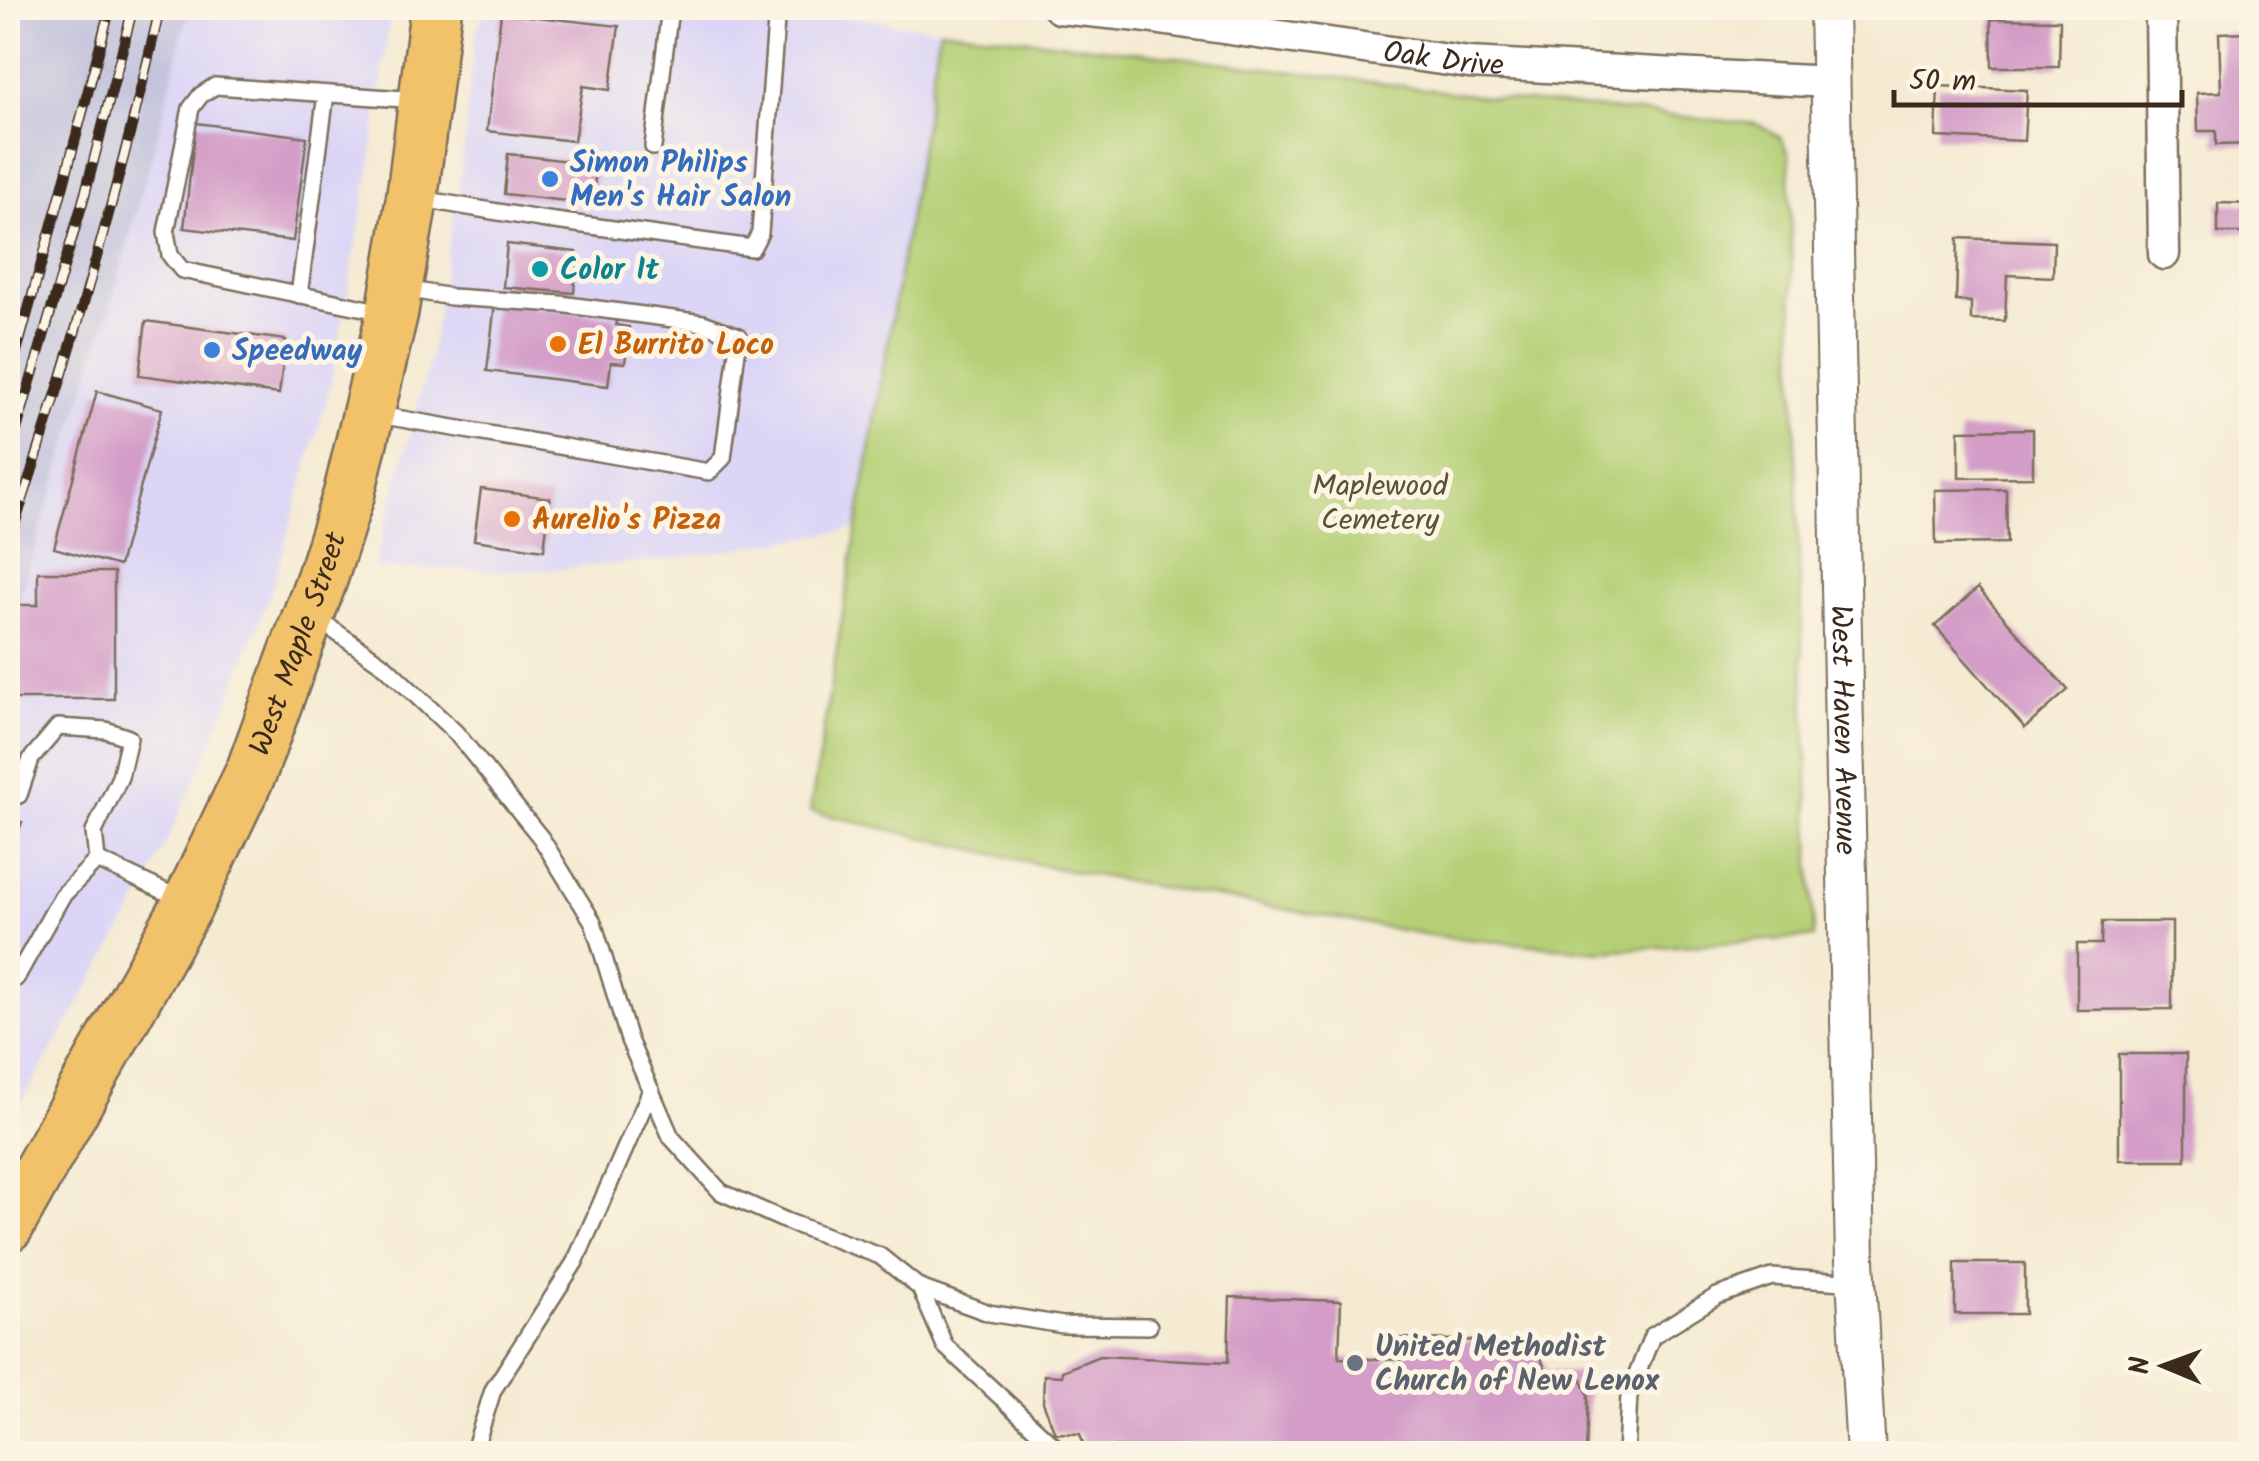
<svg xmlns="http://www.w3.org/2000/svg" width="2259" height="1461" viewBox="0 0 2259 1461" font-family="Kalam,sans-serif">
  <rect width="100%" height="100%" fill="#fcf5e5"/>
  <filter id="ink" filterUnits="userSpaceOnUse"><feTurbulence type="fractalNoise" baseFrequency=".01" numOctaves="2"/><feDisplacementMap in="SourceGraphic" scale="20" xChannelSelector="R" yChannelSelector="G"/><feConvolveMatrix kernelMatrix="1 2 1 2 8 2 1 2 1" color-interpolation-filters="sRGB"/></filter>
  <filter id="wash" filterUnits="userSpaceOnUse"><feTurbulence type="fractalNoise" baseFrequency=".0048" numOctaves="4" result="noise"/><feDisplacementMap in="SourceGraphic" scale="40" xChannelSelector="R" yChannelSelector="G"/><feGaussianBlur stdDeviation="2.25" result="paint"/><feColorMatrix in="noise" values="0 0 0 0 0 0 0 0 0 0 0 0 0 0 0 0 0 1.4 0 .05"/><feComposite in="paint" operator="in"/></filter>
  <g filter="url(#wash)">
    <rect width="100%" height="100%" fill="#f5ebd3"/>
    <path fill="#dcd6f6" d="M189,8H391L372,159L330,387L272,589L210,747L139,901L8,1126V630Z
      M485,8H770L940,29L857,529L666,560L532,571L374,568L429,361L461,171L475,36Z"/>
    <path fill="#c2c2dc" d="M8,8H189L163,115L109,312L8,634Z"/>
    <path fill="#b4cf75" stroke="#787c4a" stroke-width="2.5" d="M940,29L1228,63L1518,101L1757,124L1781,138L1789,155L1798,534L1814,937L1600,951L1434,936L1059,869L810,811Z"/>
    <g id="blocks">
      <path fill="#d39dc7" d="M501,13L619,26L610,90L583,86L574,141L487,131Z
        M1991,19L2060,20L2059,67H1992Z
        M2252,32V144L2216,145V131H2198L2197,93L2221,92L2219,33Z
        M1938,86L2027,90L2024,141L1936,137Z
        M196,123L307,137L293,241L184,228Z
        M508,154L596,164L593,204L504,194Z
        M2218,203L2252,204V233H2218Z
        M1958,238L2054,242L2053,277L2007,275L2005,321L1971,320V302L1956,301Z
        M507,244L577,252L574,293L503,287Z
        M495,303L616,317V325L629,327L625,363L611,362L608,386L487,371Z
        M146,321L286,340L279,394L139,375Z
        M97,391L162,409L119,566L54,548Z
        M2033,429V477L1959,478V430Z
        M481,489L550,498L544,550L474,540Z
        M2006,489L2007,543L1936,544L1935,490Z
        M38,572H114V699H11V605H38Z
        M1978,588L2068,690L2025,728L1935,626Z
        M8,817L22,822L8,861Z
        M2102,922H2172V1009L2077,1010V944H2101Z
        M2119,1054H2186V1160H2119Z
        M1955,1263H2025V1314H1955Z
        M1230,1297L1341,1301L1339,1358L1401,1360V1338L1535,1343L1546,1371L1579,1373L1588,1395L1586,1454H1250L1084,1446L1080,1434L1055,1433L1043,1402L1044,1375L1062,1376V1371L1099,1356L1228,1362Z"/>
    </g>
  </g>
  <g filter="url(#ink)">
    <use href="#blocks" fill-opacity="0" stroke="#7c6e5d" stroke-width="2.5"/>
    <g fill="none" stroke-linecap="round" stroke-linejoin="round">
      <g stroke="#7c6e5d" stroke-width="20">
        <path id="service" d="M653,147L670,8
          M421,199L540,219L752,248L760,233L777,8
          M299,295L326,94
          M383,312L182,270L170,255L166,232L191,108L201,95L215,86L419,100
          M373,414L709,472L723,458L739,336L703,323L560,304L451,297L405,289
          M316,618L385,666L456,733L541,838L593,922L629,1040L671,1137L721,1192L786,1221L880,1256L920,1288L989,1313L1063,1325L1149,1326
          M19,795L31,759L58,727L106,730L129,738L120,777L94,832L97,860L181,899
          M16,978L62,896L97,860
          M920,1288L945,1346L1063,1454
          M473,1454L493,1390L575,1262L651,1090
          M1626,1454L1629,1395L1652,1336L1717,1296L1772,1277L1857,1283"/>
      </g>
      <g stroke="#7c6e5d" stroke-width="35">
        <g id="minor">
          <path id="s1" d="M1059,8L1139,16L1469,63L1830,82"/>
          <path d="M2161,8L2164,254"/>
        </g>
      </g>
      <g stroke="#7c6e5d" stroke-width="42">
        <g id="tertiary">
          <path id="s2" d="M1829,8L1855,1260L1866,1454"/>
        </g>
      </g>
      <g stroke="#7c6e5d" stroke-width="55">
        <g id="primary">
          <path id="s3" d="M8,1226L188,904L252,770L322,578L349,494L392,314L412,198L436,8"/>
        </g>
      </g>
      <use href="#service" stroke="#fff" stroke-width="15"/>
      <use href="#minor" stroke="#fff" stroke-width="30"/>
      <use href="#tertiary" stroke="#fff" stroke-width="38"/>
      <use href="#primary" stroke="#f2c26a" stroke-width="50"/>
      <g stroke="#3b2a1e" stroke-width="11">
        <path id="rail" d="M8,382L62,190L110,8
          M8,459L85,194L133,8
          M8,544C67,368 119,189 160,8"/>
      </g>
      <use href="#rail" stroke="#fcf5e5" stroke-width="8" stroke-dasharray="22" stroke-linecap="butt"/>
    </g>
  </g>
  <g fill="#3f7fe0" stroke="#fcf5e5" stroke-width="4">
    <circle cx="550" cy="179" r="10"/>
    <circle cx="212" cy="350" r="10"/>
  </g>
  <circle fill="#0f9aa8" stroke="#fcf5e5" stroke-width="4" cx="540" cy="269" r="10"/>
  <g fill="#e8710a" stroke="#fcf5e5" stroke-width="4">
    <circle cx="558" cy="344" r="10"/>
    <circle cx="512" cy="519" r="10"/>
  </g>
  <circle fill="#6b7280" stroke="#fcf5e5" stroke-width="4" cx="1355" cy="1363" r="10"/>
  <g text-anchor="middle" stroke-width="10" stroke-linejoin="round" paint-order="stroke">
    <g font-size="30" fill="#3b2a1e" stroke="#fcf5e5">
      <text dy="10" stroke="none"><textPath href="#s1" startOffset="388">Oak Drive</textPath></text>
      <text dy="10" stroke="none"><textPath href="#s3" startOffset="652">West Maple Street</textPath></text>
      <text dy="10" stroke="none"><textPath href="#s2" startOffset="722">West Haven Avenue</textPath></text>
    </g>
    <g font-size="30" font-weight="bold" fill="#366cbe" stroke="#fcf5e5" text-anchor="start">
      <text x="570" y="172">Simon Philips<tspan x="570" dy="34">Men's Hair Salon</tspan></text>
      <text x="232" y="360">Speedway</text>
    </g>
    <g font-size="30" font-weight="bold" fill="#0d838f" stroke="#fcf5e5" text-anchor="start">
      <text x="560" y="279">Color It</text>
    </g>
    <g font-size="30" font-weight="bold" fill="#c56008" stroke="#fcf5e5" text-anchor="start">
      <text x="578" y="354">El Burrito Loco</text>
      <text x="532" y="529">Aurelio's Pizza</text>
    </g>
    <g font-size="30" fill="#595334" stroke="#fcf5e5">
      <text x="1380" y="495">Maplewood<tspan x="1380" dy="34">Cemetery</tspan></text>
    </g>
    <g font-size="30" font-weight="bold" fill="#5b616d" stroke="#fcf5e5" text-anchor="start">
      <text x="1375" y="1356">United Methodist<tspan x="1375" dy="34">Church of New Lenox</tspan></text>
    </g>
  </g>
  <rect width="2259" height="1461" fill="none" stroke="#fcf5e5" stroke-width="40"/>
  <g transform="translate(2164 1366) rotate(271)" stroke="#fcf5e5" stroke-width="8" paint-order="stroke">
  <path d="M0-8L18 38L0 25L-18 38Z" fill="#3b2a1e"/>
  <text y="-15" font-size="28" font-weight="bold" text-anchor="middle" fill="#3b2a1e">N</text>
  </g>
  <path d="M1894 90v15h288v-15" fill="none" stroke="#3b2a1e" stroke-width="5"/>
  <text x="1909" y="90" font-size="30" fill="#3b2a1e" stroke="#fcf5e5" stroke-width="8" paint-order="stroke">50 m</text>
</svg>
